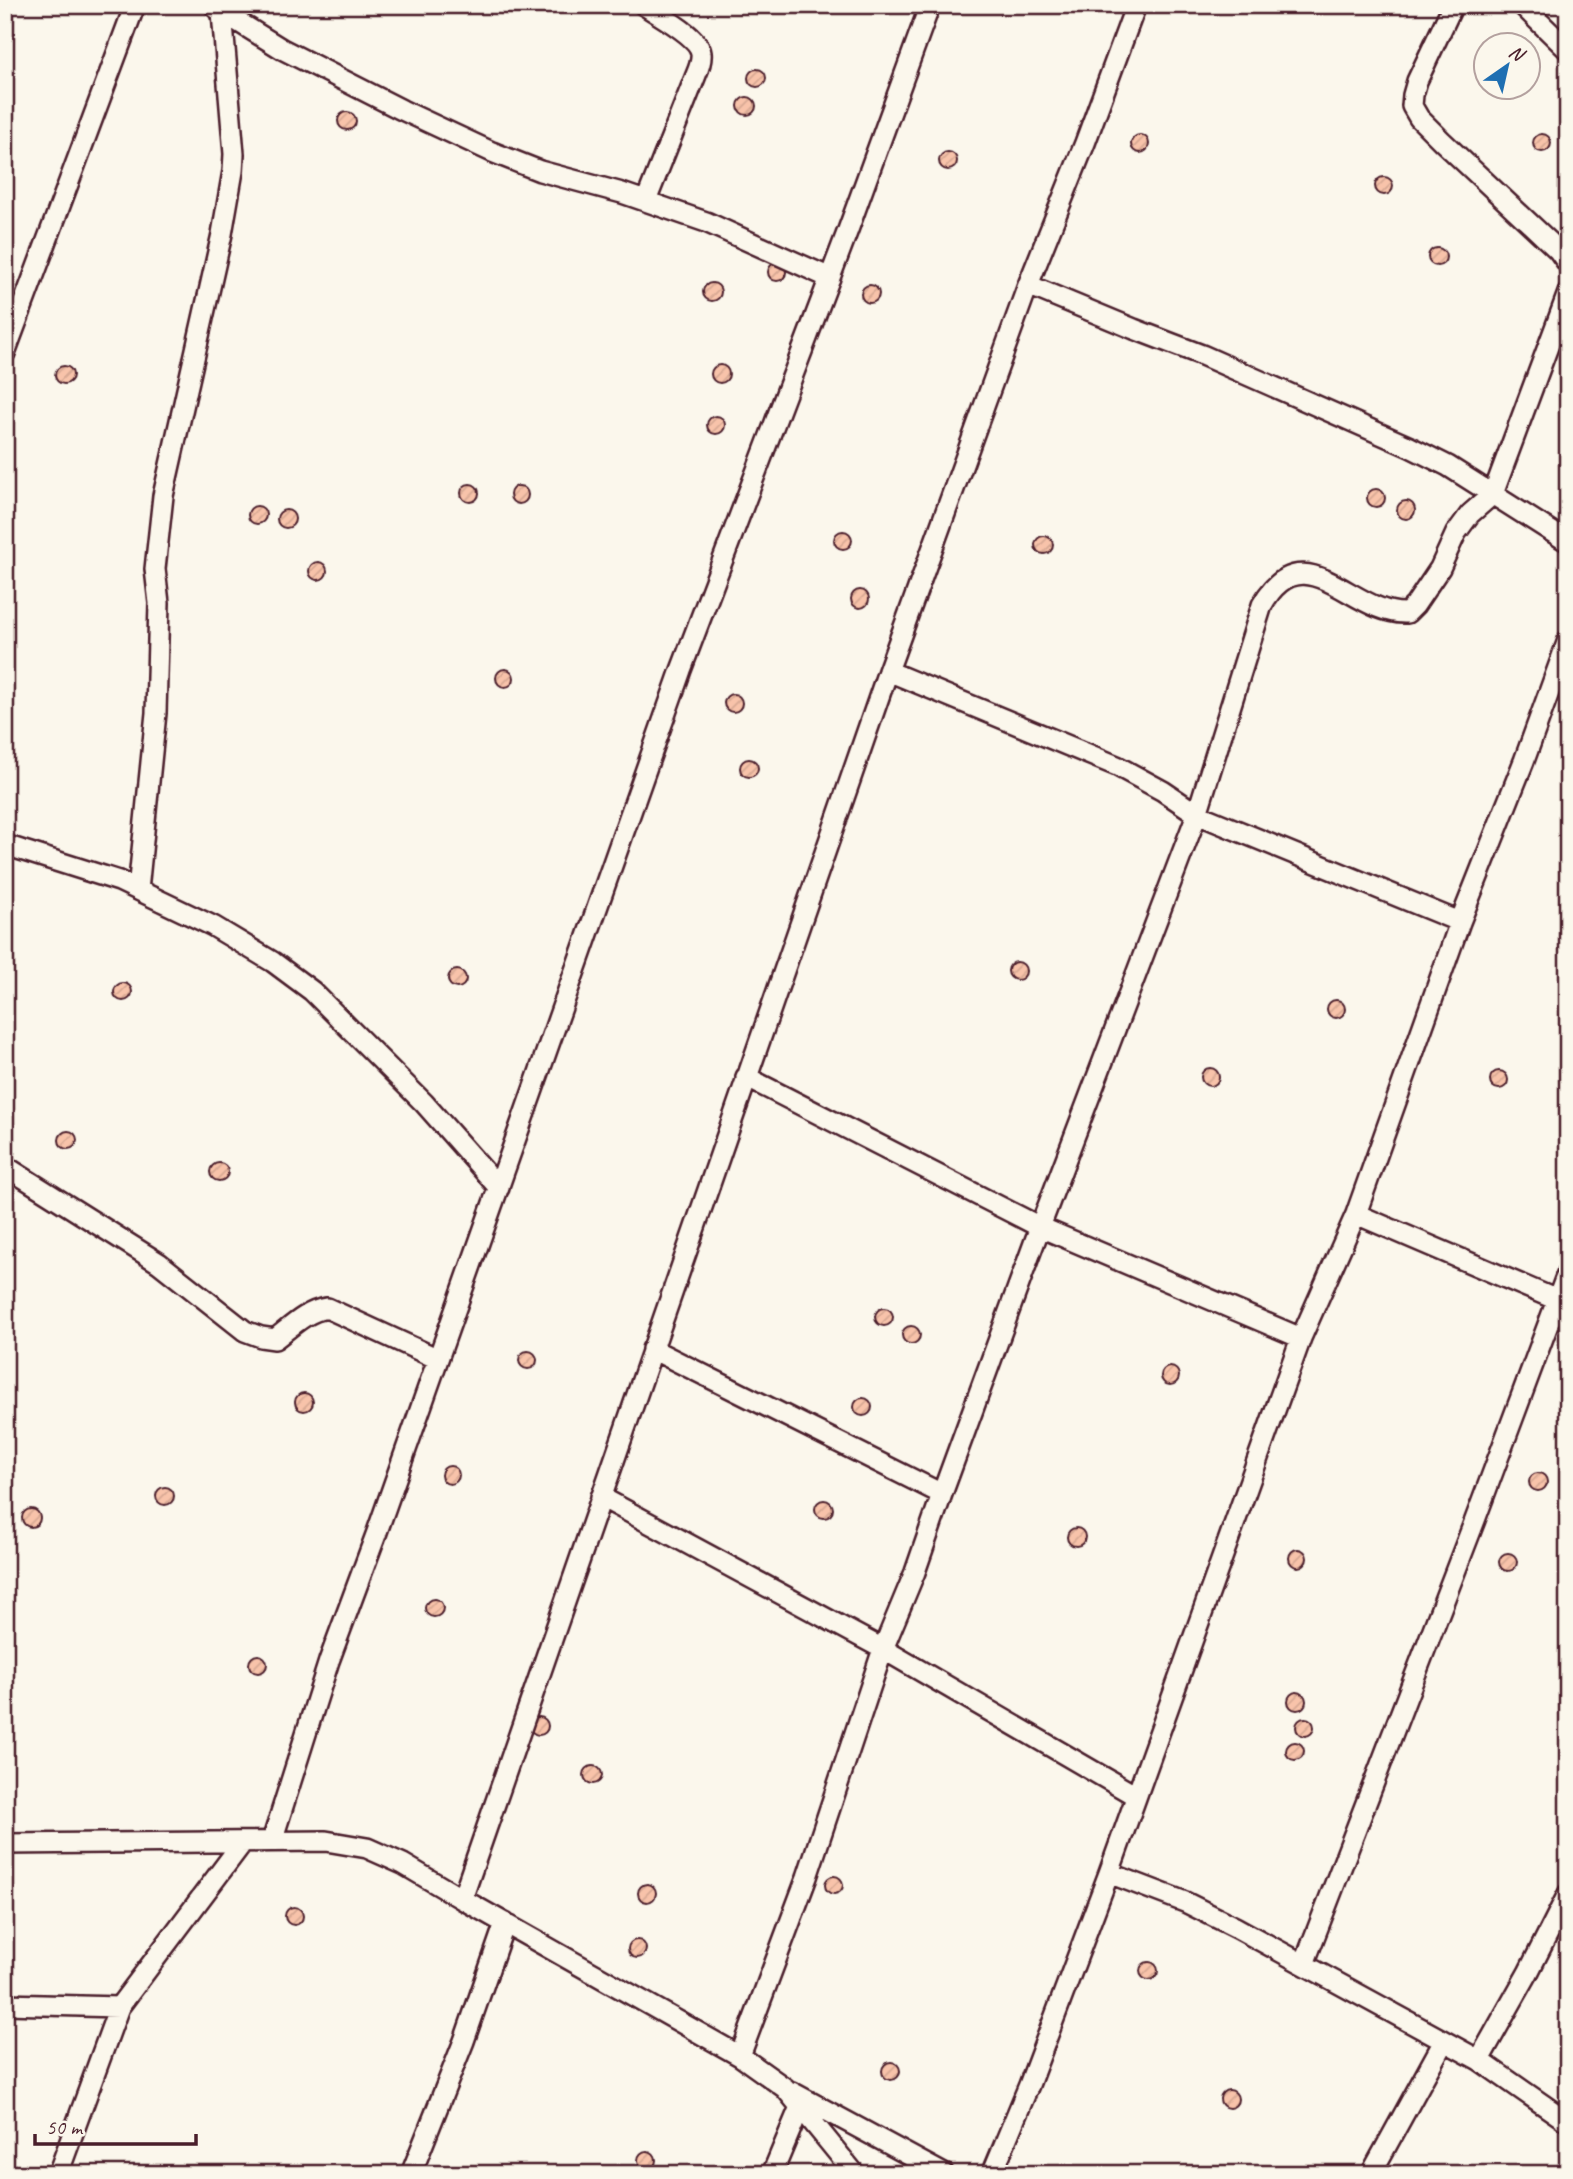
<svg xmlns="http://www.w3.org/2000/svg" width="1573" height="2179" viewBox="0 0 1573 2179" font-family="Caveat,sans-serif">
  <defs>
    <pattern id="building-hatch" width="6" height="6" patternUnits="userSpaceOnUse" patternTransform="scale(1.75)"><rect width="6" height="6" fill="#f8c3aa"/><path d="M-1 1l2-2M0 6l6-6M5 7l2-2" fill="none" stroke="#d6a792"/></pattern>
  </defs>
  <rect width="100%" height="100%" fill="#fbf7ec"/>
  <filter id="ink" filterUnits="userSpaceOnUse"><feTurbulence type="fractalNoise" baseFrequency=".0143" numOctaves="2"/><feDisplacementMap in="SourceGraphic" scale="14" xChannelSelector="R" yChannelSelector="G"/><feConvolveMatrix kernelMatrix="1 2 1 2 8 2 1 2 1" color-interpolation-filters="sRGB"/></filter>
  <g filter="url(#ink)">
    <path fill="url(#building-hatch)" stroke="#4a1f2b" stroke-width="2" d="M748 78a9 9 0 1 1 18 0a9 9 0 1 1-18 0Z
      M738 106a9 9 0 1 1 18 0a9 9 0 1 1-18 0Z
      M338 121a9 9 0 1 1 18 0a9 9 0 1 1-18 0Z
      M1533 143a9 9 0 1 1 18 0a9 9 0 1 1-18 0Z
      M1131 144a9 9 0 1 1 18 0a9 9 0 1 1-18 0Z
      M939 161a9 9 0 1 1 18 0a9 9 0 1 1-18 0Z
      M1375 186a9 9 0 1 1 18 0a9 9 0 1 1-18 0Z
      M1428 257a9 9 0 1 1 18 0a9 9 0 1 1-18 0Z
      M768 272a9 9 0 1 1 18 0a9 9 0 1 1-18 0Z
      M703 292a9 9 0 1 1 18 0a9 9 0 1 1-18 0Z
      M861 294a9 9 0 1 1 18 0a9 9 0 1 1-18 0Z
      M711 374a9 9 0 1 1 18 0a9 9 0 1 1-18 0Z
      M55 375a9 9 0 1 1 18 0a9 9 0 1 1-18 0Z
      M707 425a9 9 0 1 1 18 0a9 9 0 1 1-18 0Z
      M461 493a9 9 0 1 1 18 0a9 9 0 1 1-18 0Z
      M510 495a9 9 0 1 1 18 0a9 9 0 1 1-18 0Z
      M1367 498a9 9 0 1 1 18 0a9 9 0 1 1-18 0Z
      M1397 510a9 9 0 1 1 18 0a9 9 0 1 1-18 0Z
      M248 515a9 9 0 1 1 18 0a9 9 0 1 1-18 0Z
      M277 519a9 9 0 1 1 18 0a9 9 0 1 1-18 0Z
      M834 540a9 9 0 1 1 18 0a9 9 0 1 1-18 0Z
      M1035 545a9 9 0 1 1 18 0a9 9 0 1 1-18 0Z
      M309 571a9 9 0 1 1 18 0a9 9 0 1 1-18 0Z
      M851 599a9 9 0 1 1 18 0a9 9 0 1 1-18 0Z
      M496 678a9 9 0 1 1 18 0a9 9 0 1 1-18 0Z
      M724 703a9 9 0 1 1 18 0a9 9 0 1 1-18 0Z
      M740 768a9 9 0 1 1 18 0a9 9 0 1 1-18 0Z
      M1008 971a9 9 0 1 1 18 0a9 9 0 1 1-18 0Z
      M448 979a9 9 0 1 1 18 0a9 9 0 1 1-18 0Z
      M114 992a9 9 0 1 1 18 0a9 9 0 1 1-18 0Z
      M1327 1009a9 9 0 1 1 18 0a9 9 0 1 1-18 0Z
      M1566,1008H1568V1026L1563,1023L1560,1018L1562,1012Z
      M1201 1077a9 9 0 1 1 18 0a9 9 0 1 1-18 0Z
      M1490 1080a9 9 0 1 1 18 0a9 9 0 1 1-18 0Z
      M59 1140a9 9 0 1 1 18 0a9 9 0 1 1-18 0Z
      M210 1172a9 9 0 1 1 18 0a9 9 0 1 1-18 0Z
      M875 1317a9 9 0 1 1 18 0a9 9 0 1 1-18 0Z
      M902 1335a9 9 0 1 1 18 0a9 9 0 1 1-18 0Z
      M519 1360a9 9 0 1 1 18 0a9 9 0 1 1-18 0Z
      M1161 1376a9 9 0 1 1 18 0a9 9 0 1 1-18 0Z
      M295 1402a9 9 0 1 1 18 0a9 9 0 1 1-18 0Z
      M854 1407a9 9 0 1 1 18 0a9 9 0 1 1-18 0Z
      M441 1475a9 9 0 1 1 18 0a9 9 0 1 1-18 0Z
      M1529 1482a9 9 0 1 1 18 0a9 9 0 1 1-18 0Z
      M156 1496a9 9 0 1 1 18 0a9 9 0 1 1-18 0Z
      M815 1509a9 9 0 1 1 18 0a9 9 0 1 1-18 0Z
      M22 1518a9 9 0 1 1 18 0a9 9 0 1 1-18 0Z
      M1067 1537a9 9 0 1 1 18 0a9 9 0 1 1-18 0Z
      M1289 1558a9 9 0 1 1 18 0a9 9 0 1 1-18 0Z
      M1499 1562a9 9 0 1 1 18 0a9 9 0 1 1-18 0Z
      M425 1608a9 9 0 1 1 18 0a9 9 0 1 1-18 0Z
      M249 1664a9 9 0 1 1 18 0a9 9 0 1 1-18 0Z
      M1288 1701a9 9 0 1 1 18 0a9 9 0 1 1-18 0Z
      M530 1726a9 9 0 1 1 18 0a9 9 0 1 1-18 0Z
      M1296 1727a9 9 0 1 1 18 0a9 9 0 1 1-18 0Z
      M1286 1751a9 9 0 1 1 18 0a9 9 0 1 1-18 0Z
      M584 1775a9 9 0 1 1 18 0a9 9 0 1 1-18 0Z
      M825 1885a9 9 0 1 1 18 0a9 9 0 1 1-18 0Z
      M638 1893a9 9 0 1 1 18 0a9 9 0 1 1-18 0Z
      M285 1916a9 9 0 1 1 18 0a9 9 0 1 1-18 0Z
      M628 1949a9 9 0 1 1 18 0a9 9 0 1 1-18 0Z
      M1140 1971a9 9 0 1 1 18 0a9 9 0 1 1-18 0Z
      M882 2071a9 9 0 1 1 18 0a9 9 0 1 1-18 0Z
      M1220 2099a9 9 0 1 1 18 0a9 9 0 1 1-18 0Z
      M638 2160a9 9 0 1 1 18 0a9 9 0 1 1-18 0Z"/>
    <g fill="none" stroke-linecap="round" stroke-linejoin="round">
      <g stroke="#4a1f2b" stroke-width="24">
        <path id="minor" d="M644,5C658,15 699,36 701,53C702,60 699,68 696,75L646,201
          M1453,5L1417,81L1413,95L1412,106L1419,118L1442,141L1558,250L1568,264
          M1522,5L1568,50
          M216,8L282,49L402,110L492,152L540,171L622,193L706,222L830,278
          M1028,285L1134,329L1202,355L1410,447L1448,466L1568,542
          M5,353L135,5
          M888,671L1117,766L1163,791L1197,814L1460,922
          M5,845L119,881L213,926L273,962L312,991L424,1103L499,1188
          M138,890L156,713L159,603L155,569L163,496L222,234L233,171L234,154L222,13
          M746,1077L1040,1227L1301,1338
          M5,1166L159,1263L245,1331L261,1337L275,1339C291,1327 306,1311 327,1308L438,1359
          M1356,1214L1557,1300
          M652,1349L942,1494
          M601,1497L883,1649L1136,1796
          M272,1841L329,1661L377,1532L681,670L848,230L930,5
          M5,1844L326,1841L367,1848L403,1864L462,1899
          M1109,1873L1185,1902L1237,1928L1479,2060L1568,2122
          M1304,1964L1475,1520L1568,1271
          M5,2004L119,2007
          M740,2056L807,1877L883,1649L915,1572L942,1494L1040,1227L1197,814L1262,605C1304,530 1352,616 1407,613L1415,605L1440,568L1456,533L1470,514L1493,494L1568,293
          M1479,2060L1528,1973L1568,1894
          M792,2092L944,2174
          M58,2174L119,2007L243,1842
          M411,2174L464,2041L505,1923
          M772,2174L800,2107
          M855,2174L785,2088L740,2056L462,1899L888,671L1028,285L1085,143L1136,5
          M992,2174L1029,2085L1109,1873L1301,1338L1356,1214L1460,922L1524,761L1568,640
          M1371,2174L1444,2041"/>
      </g>
      <use href="#minor" stroke="#fbf7ec" stroke-width="19"/>
    </g>
  </g>
  <rect width="1573" height="2179" fill="none" stroke="#fbf7ec" stroke-width="28"/>
  <rect x="14" y="14" width="1545" height="2151" fill="none" stroke="#4a1f2b" stroke-width="2.5" filter="url(#ink)"/>
  <g transform="translate(1507 66) rotate(34)"><circle r="33" fill="#fbf7ec" stroke="#b4a19f" stroke-width="2"/>
  <path d="M0-5L12 26L0 18L-12 26Z" fill="#1f6fb2"/>
  <text y="-10" font-size="19" font-weight="bold" text-anchor="middle" fill="#4a1f2b">N</text>
  </g>
  <path d="M35 2134v10h161v-10" fill="none" stroke="#4a1f2b" stroke-width="3.5"/>
  <text x="46" y="2134" font-size="21" fill="#4a1f2b" stroke="#fbf7ec" stroke-width="5" paint-order="stroke">50 m</text>
</svg>
